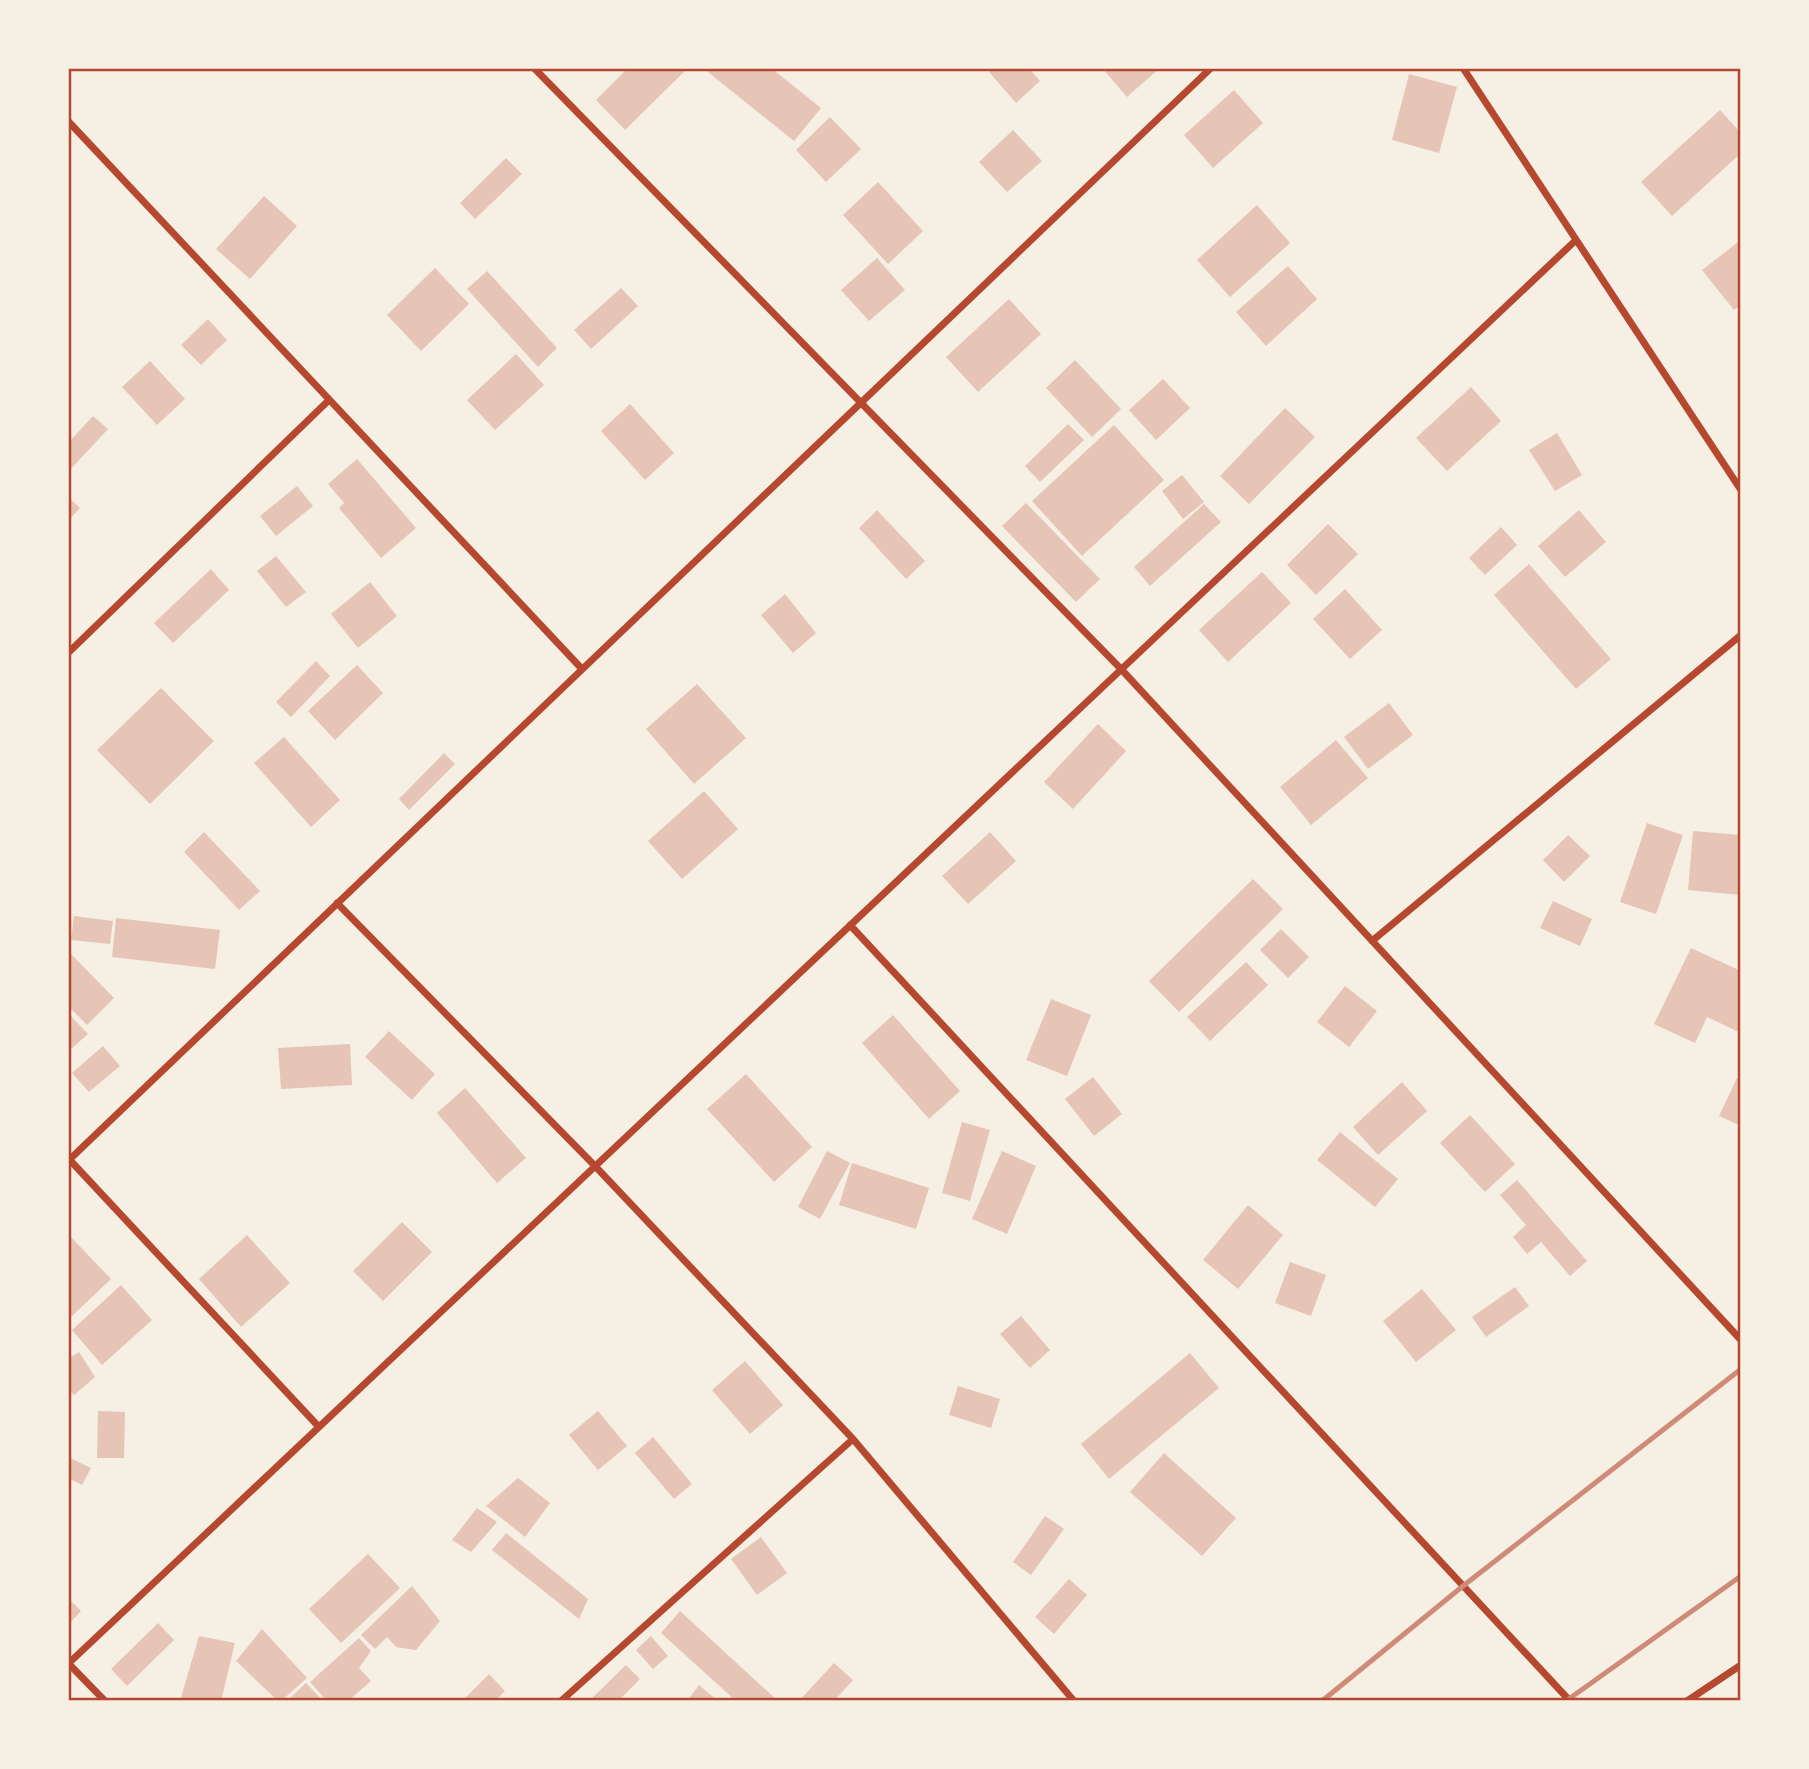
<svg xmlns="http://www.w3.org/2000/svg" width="1809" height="1769" viewBox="0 0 1809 1769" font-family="'Fira Sans',sans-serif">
  <rect width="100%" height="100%" fill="#f6efe4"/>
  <path fill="#e6c5b7" d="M628,68H688L625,130L596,100Z
    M703,68H771L821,108L794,141Z
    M993,68H1029L1040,81L1016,103L989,72Z
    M1102,68H1160L1127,97Z
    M1409,74L1457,87L1439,153L1392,140Z
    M1234,90L1263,123L1213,168L1184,135Z
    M1720,110L1741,133V153L1672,216L1641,182Z
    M830,117L861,149L826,182L796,150Z
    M1013,130L1042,161L1007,192L979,162Z
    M506,158L522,174L475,219L460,203Z
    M878,182L923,231L888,264L843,215Z
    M264,196L297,226L250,279L216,249Z
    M1257,205L1290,243L1230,297L1197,260Z
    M1741,240V305L1734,310L1702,270Z
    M877,258L905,290L869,321L841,290Z
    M1288,266L1317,299L1266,346L1236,312Z
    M435,268L469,304L421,351L387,315Z
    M487,271L557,348L538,367L467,289Z
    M621,288L638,306L591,349L574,330Z
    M1009,299L1041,334L978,392L946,357Z
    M208,319L227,340L201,365L181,345Z
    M516,354L544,385L495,430L467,400Z
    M1075,360L1121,409L1092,437L1046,388Z
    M150,361L185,399L157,425L122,387Z
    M1163,379L1190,408L1156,440L1129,410Z
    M1471,387L1501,421L1447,471L1416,438Z
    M630,404L674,453L645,480L601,431Z
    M1285,408L1315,437L1249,504L1220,476Z
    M93,416L108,429L68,472V443Z
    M1068,424L1084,440L1040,482L1025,466Z
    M1114,425L1164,480L1082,556L1032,501Z
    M1557,433L1582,475L1555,491L1529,450Z
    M357,459L416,528L381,558L339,508L344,503L328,484Z
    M1182,475L1204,502L1183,519L1162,491Z
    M297,486L313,506L276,536L260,516Z
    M68,497L80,508L68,521Z
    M1026,503L1100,579L1076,602L1002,526Z
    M1204,504L1221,522L1150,586L1134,567Z
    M877,510L925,561L906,579L859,528Z
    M1579,510L1606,542L1565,577L1538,546Z
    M1328,524L1358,554L1316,595L1287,565Z
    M1501,527L1517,545L1485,575L1469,558Z
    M276,556L306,592L286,607L257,571Z
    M1529,564L1611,659L1576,689L1494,595Z
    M211,569L229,590L173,643L154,623Z
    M1262,572L1291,603L1228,662L1199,630Z
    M370,582L397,616L358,648L331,614Z
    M1345,589L1382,630L1350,659L1313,619Z
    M785,594L816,633L793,653L761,615Z
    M316,661L330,676L291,717L276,702Z
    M357,665L383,693L335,740L308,711Z
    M697,684L746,738L694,784L646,729Z
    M161,688L214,741L150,804L97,750Z
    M1389,703L1413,735L1368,769L1344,737Z
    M1098,724L1126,751L1073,809L1044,782Z
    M284,737L340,800L311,827L254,763Z
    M1336,740L1368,778L1311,825L1280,787Z
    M444,753L455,764L409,810L399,799Z
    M704,791L738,829L682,879L648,841Z
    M1647,823L1683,835L1656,914L1620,902Z
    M1693,831L1741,835V895L1688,890Z
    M204,832L260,891L239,910L184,852Z
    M990,832L1016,861L968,904L942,876Z
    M1568,835L1590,856L1564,882L1543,860Z
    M1253,879L1283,909L1179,1012L1149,981Z
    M1553,901L1592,919L1580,946L1540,928Z
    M74,916L113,921L110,944L71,940Z
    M116,918L220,930L215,969L112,957Z
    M1281,929L1309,957L1288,978L1260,950Z
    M1691,948L1741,971V1033L1707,1017L1695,1043L1654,1024Z
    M68,951L114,998L87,1025L68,1006Z
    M1246,962L1268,985L1210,1041L1187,1017Z
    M1345,986L1377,1011L1349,1047L1317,1022Z
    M1051,999L1091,1015L1067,1076L1026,1060Z
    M68,1013L88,1034L70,1050L68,1049Z
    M893,1015L960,1091L929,1119L862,1043Z
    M389,1031L435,1074L412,1100L365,1057Z
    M350,1044L352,1085L281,1089L278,1048Z
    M103,1046L120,1066L89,1092L72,1073Z
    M746,1074L812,1147L774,1182L707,1109Z
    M1093,1077L1122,1114L1094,1136L1065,1099Z
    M1737,1078L1741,1080V1126L1719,1116Z
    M1402,1082L1427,1111L1378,1155L1353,1127Z
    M465,1088L526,1158L497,1183L437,1113Z
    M1470,1115L1515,1164L1485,1192L1440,1143Z
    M962,1122L990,1130L970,1201L942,1193Z
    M1340,1132L1398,1179L1375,1207L1317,1160Z
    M827,1151L850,1163L820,1219L798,1207Z
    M1002,1151L1036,1166L1007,1234L972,1219Z
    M852,1163L929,1188L916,1229L839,1205Z
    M1517,1180L1587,1261L1570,1276L1541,1242L1527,1254L1513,1237L1526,1225L1500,1195Z
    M1248,1205L1283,1235L1238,1289L1203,1260Z
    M402,1222L432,1252L383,1301L353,1271Z
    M68,1234L111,1279L72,1316L68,1312Z
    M247,1235L290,1283L241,1327L199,1279Z
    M1290,1262L1326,1275L1311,1316L1275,1303Z
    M121,1285L152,1320L102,1365L72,1330Z
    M1515,1287L1529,1306L1486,1337L1472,1317Z
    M1422,1289L1456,1330L1416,1362L1383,1321Z
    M1021,1316L1050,1350L1030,1368L1000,1334Z
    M79,1352L95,1377L74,1395L68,1390V1359Z
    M1190,1353L1219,1388L1109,1479L1081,1444Z
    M745,1361L783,1405L750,1434L712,1390Z
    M958,1386L1000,1399L991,1428L949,1415Z
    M98,1411L125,1412L124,1458H97Z
    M598,1411L627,1446L598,1470L569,1435Z
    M653,1437L692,1484L674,1499L635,1453Z
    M1164,1453L1236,1518L1202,1556L1130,1492Z
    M68,1457L91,1468L82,1485L68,1478Z
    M518,1478L550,1503L525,1537L486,1506Z
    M477,1508L497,1522L471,1552L452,1540Z
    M1045,1516L1064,1529L1031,1575L1013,1562Z
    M506,1533L588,1599L579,1619L492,1550Z
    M761,1537L787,1573L757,1595L731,1559Z
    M368,1554L400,1588L341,1643L309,1609Z
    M1069,1579L1087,1595L1054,1634L1035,1617Z
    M412,1586L440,1621L416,1650L396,1647L387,1637L375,1649L361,1635Z
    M68,1598L81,1611L68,1625Z
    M680,1611L778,1701H736L661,1633Z
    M158,1623L174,1640L127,1686L111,1669Z
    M262,1629L307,1678L281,1701H278L236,1661Z
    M199,1636L235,1643L221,1701H180Z
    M651,1636L668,1656L653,1669L636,1650Z
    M359,1638L371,1651L359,1668L371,1681L348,1701H327L310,1682Z
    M834,1663L853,1680L834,1701H799Z
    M626,1665L640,1679L618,1701H589Z
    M489,1674L505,1691L495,1701H462Z
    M306,1683L323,1701H287Z
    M699,1685L718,1701H687Z"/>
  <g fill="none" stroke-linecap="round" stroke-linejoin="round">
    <path stroke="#b5482f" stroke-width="7" d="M534,68L1121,669L1741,1340
      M1463,68L1741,490
      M68,121L582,669
      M68,653L329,400
      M337,903L595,1166L853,1439L1074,1701
      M850,925L1570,1701
      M1372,941L1741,635
      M68,1158L319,1427
      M68,1161L1211,68
      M68,1663L105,1701
      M69,1663L1576,240
      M561,1701L853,1439
      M1687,1701L1741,1665"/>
    <path stroke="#cf8b77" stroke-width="5" d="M1322,1701L1463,1586L1741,1369
      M1566,1701L1741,1576"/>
  </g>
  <rect width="1809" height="1769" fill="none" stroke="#f6efe4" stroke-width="140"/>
  <rect x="70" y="70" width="1669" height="1629" fill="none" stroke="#b5482f" stroke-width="2.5"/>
</svg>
